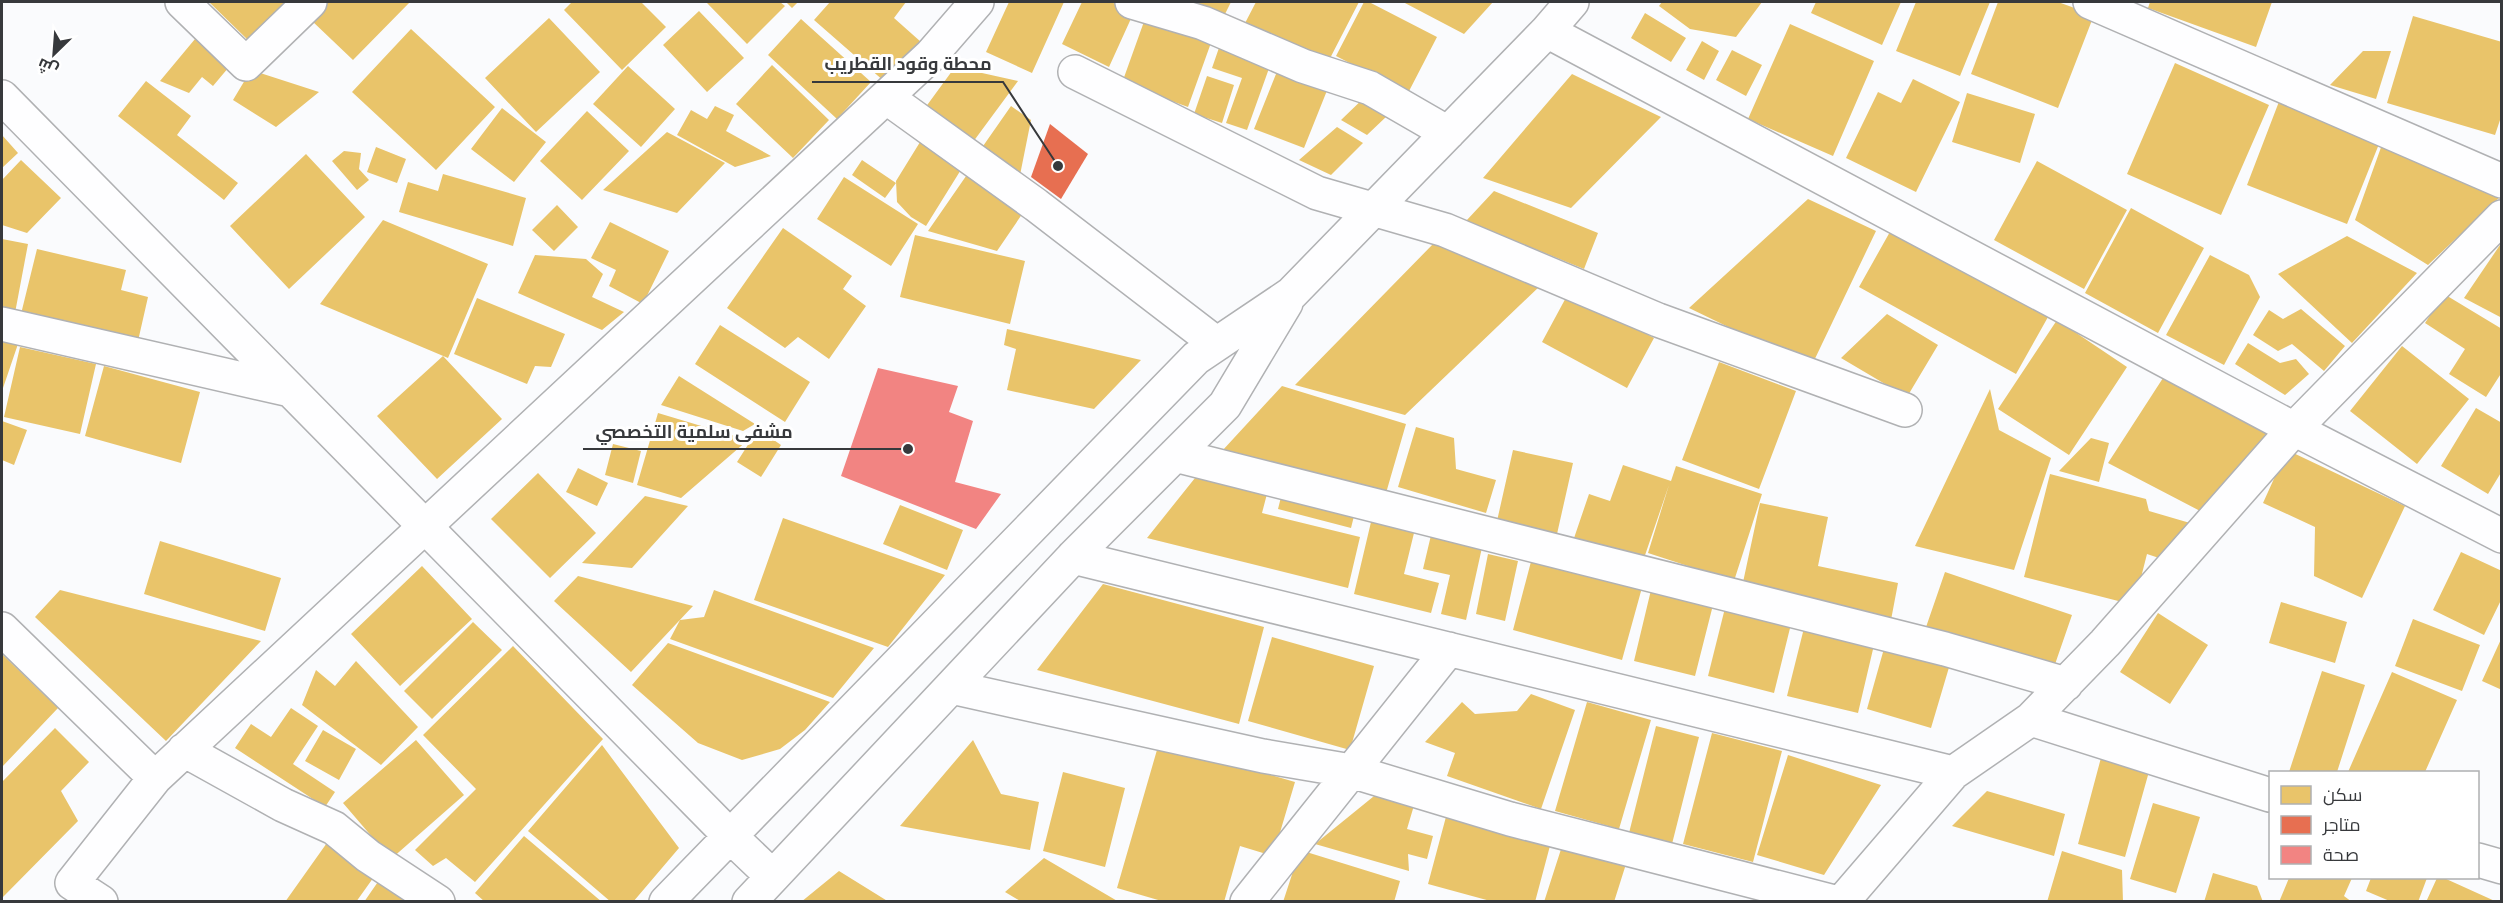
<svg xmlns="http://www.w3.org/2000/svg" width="2503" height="903" viewBox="0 0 2503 903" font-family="Lato,Cairo,sans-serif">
  <rect width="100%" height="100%" fill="#fafbfd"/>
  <path fill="#e9c46a" d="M209,2H295L252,44Z
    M328,2H410L353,60L311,20Z
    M572,2H641L666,27L622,70L564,10Z
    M709,2H780L785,6L747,44L707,3Z
    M786,2H798L792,8Z
    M830,2H906L894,18L921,42L885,82L814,20Z
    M1009,2H1064L1032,73L986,52Z
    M1082,2H1111L1134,12L1109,67L1062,44Z
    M1193,2H1231L1223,18Z
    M1256,2H1359L1325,68L1243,27Z
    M1364,2H1369L1437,37L1408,93L1336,56Z
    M1403,2H1493L1464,34Z
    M1662,2H1762L1736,37L1690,29L1659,6Z
    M1816,2H1901L1882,45L1811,13Z
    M1916,2H1990L1960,76L1896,51Z
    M1998,2H2058L2094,15L2058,108L1971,74Z
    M2150,2H2272L2256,47L2148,8Z
    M699,11L744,58L707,92L663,45Z
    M1645,13L1686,38L1671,62L1631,38Z
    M1146,16L1212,40L1188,107L1122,83Z
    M2413,16L2502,42V114L2495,135L2387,103Z
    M549,18L600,72L536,132L485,78Z
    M801,19L871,82L837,119L768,55Z
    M1790,24L1874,61L1833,156L1748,119Z
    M411,29L495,107L436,170L352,92Z
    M200,33L234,61L213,86L202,77L189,93L160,81Z
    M1702,41L1719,51L1704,80L1686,70Z
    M1221,42L1272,60L1247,130L1226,123L1242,78L1212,68Z
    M1732,50L1762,65L1746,96L1716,80Z
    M2363,51H2391L2376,99L2330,85Z
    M2175,63L2269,105L2221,215L2127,174Z
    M1280,64L1330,83L1304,148L1254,129Z
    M772,65L829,120L793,158L736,104Z
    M628,66L675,109L641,147L593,104Z
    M955,67L1018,81L973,142L925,108Z
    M251,70L319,92L276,127L233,100Z
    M1572,74L1661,117L1571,208L1483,178Z
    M1207,76L1234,85L1222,123L1194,114Z
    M1913,79L1960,102L1916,192L1846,158L1878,92L1901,103Z
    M146,81L191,116L177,135L238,183L224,200L118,116Z
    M1967,93L2035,114L2020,163L1952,142Z
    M1368,94L1387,116L1367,135L1341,120Z
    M2280,99L2381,139L2347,224L2247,185Z
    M715,106L734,115L726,131L771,156L735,167L677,135L691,110L707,119Z
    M1011,106L1031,120L1020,175L981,149Z
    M502,108L546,142L514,182L471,149Z
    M587,111L629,151L582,200L540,161Z
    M1337,127L1363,143L1331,175L1299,160Z
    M667,132L725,163L677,213L603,190Z
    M925,134L967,160L926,226L911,217L897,202L896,181Z
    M2,135L18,153L2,168Z
    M2384,139L2502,195L2428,265L2355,220Z
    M376,147L406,159L397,183L367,172Z
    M344,151L361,153L359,169L369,180L357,190L332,161Z
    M306,154L365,217L289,289L230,226Z
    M21,160L61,198L27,233L2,225V180Z
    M862,160L896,183L885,198L852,175Z
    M2037,161L2127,210L2084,289L1994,240Z
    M973,166L1029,204L997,251L928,231Z
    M443,174L526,198L513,246L399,212L408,182L438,191Z
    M844,177L918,224L891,266L817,219Z
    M1494,191L1598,233L1584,269L1466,221Z
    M1808,199L1876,231L1811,367L1689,308Z
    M557,205L578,227L554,251L532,230Z
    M2131,208L2204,248L2158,333L2085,293Z
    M383,220L488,264L448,358L320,304Z
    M610,222L669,251L643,304L609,286L616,270L591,258Z
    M783,228L852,276L843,289L866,306L829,359L798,337L785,348L727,308Z
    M1891,230L2048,317L2016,374L1859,287Z
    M915,235L1025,261L1010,324L900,297Z
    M2347,236L2417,273L2352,343L2278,274Z
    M2,239L28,244L15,313L2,311Z
    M2502,242V318L2464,298Z
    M1434,243L1541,285L1405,415L1295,385Z
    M37,249L126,270L121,290L148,297L138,341L21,314Z
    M535,255L586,259L603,274L592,297L624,312L602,330L518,293Z
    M2210,255L2249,275L2260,297L2224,365L2166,335Z
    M1569,292L1654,338L1627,388L1542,342Z
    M2444,294L2502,329V372L2486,397L2449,374L2465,349L2425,323Z
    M477,298L565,334L551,367L535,366L527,384L454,354Z
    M2301,309L2345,346L2324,371L2292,344L2278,351L2253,335L2269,310L2283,319Z
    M1887,314L1938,345L1907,397L1841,358Z
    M2057,320L2127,367L2069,455L1998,409Z
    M720,325L810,382L785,422L695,364Z
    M1007,329L1141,360L1094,409L1007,390L1016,349L1004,345Z
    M2,335L19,341L2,391Z
    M2248,343L2280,363L2296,359L2309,374L2285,395L2235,364Z
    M2402,346L2469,399L2417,464L2350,411Z
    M20,347L96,364L80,434L4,417Z
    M443,356L502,419L437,479L377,416Z
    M1719,362L1796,391L1759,489L1682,460Z
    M104,366L200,392L181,463L85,436Z
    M679,376L755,424L743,431L661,405Z
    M2163,378L2274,435L2204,513L2108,463Z
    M1282,386L1406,424L1384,500L1222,451Z
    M1990,389L1999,430L2051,458L2014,570L1915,546Z
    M2476,408L2502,423V471L2488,494L2441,466Z
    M658,413L748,440L681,498L637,485Z
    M2,421L27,430L14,465L2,460Z
    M1416,427L1454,438L1456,469L1496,480L1486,513L1398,487Z
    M758,429L781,445L761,477L737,462Z
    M2091,438L2109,443L2099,482L2059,471Z
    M613,444L641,451L633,483L605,475Z
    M1513,450L1573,463L1557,534L1497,521Z
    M2287,450L2405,506L2362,598L2314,576L2315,527L2263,503Z
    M1623,465L1671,481L1676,466L1762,494L1734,581L1648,553L1669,485L1641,567L1572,544L1589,494L1610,501Z
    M578,468L608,483L597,506L566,492Z
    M538,473L596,533L550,578L491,519Z
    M1199,473L1268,490L1262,513L1360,537L1348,588L1147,538Z
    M2050,474L2146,499L2149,511L2190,523L2165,560L2147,554L2134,605L2024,577Z
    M1282,493L1355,512L1351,528L1278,509Z
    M645,496L688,506L632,568L582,563Z
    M1760,503L1828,517L1818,566L1898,583L1891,620L1742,587Z
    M900,505L963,530L947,570L883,544Z
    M783,518L945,575L888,647L754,600Z
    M1371,522L1414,533L1404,574L1439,583L1431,613L1354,594Z
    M1432,531L1483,543L1466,620L1441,614L1450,575L1423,569Z
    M160,541L281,578L265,631L144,594Z
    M2461,552L2502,571V598L2484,635L2433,610Z
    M1488,554L1518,561L1505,621L1476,614Z
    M1533,554L1643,584L1622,660L1513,630Z
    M422,566L472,619L400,686L351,634Z
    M1945,572L2072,615L2052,673L1925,630Z
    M578,576L693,606L631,672L554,601Z
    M1103,584L1264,627L1239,724L1037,670Z
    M60,590L261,641L166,741L35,617Z
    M714,590L874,648L833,698L670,639L680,620L704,617Z
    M1651,590L1713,605L1695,676L1634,661Z
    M2281,602L2347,622L2335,663L2269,643Z
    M1726,604L1792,620L1774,693L1708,676Z
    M2158,613L2208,645L2170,704L2120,672Z
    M2413,619L2480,645L2462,691L2395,666Z
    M473,622L502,650L432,719L404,691Z
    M1804,628L1874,645L1858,713L1787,696Z
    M1272,637L1374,666L1350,750L1248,721Z
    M2502,637V690L2482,681Z
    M668,643L830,702L805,730L780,749L742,760L698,743L632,685Z
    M1885,645L1950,664L1931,728L1867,709Z
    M513,646L603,739L475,882L446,858L433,866L415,850L476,789L423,735Z
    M2,654L58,708L2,767Z
    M356,661L418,727L381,765L302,705L316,670L335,686Z
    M2322,671L2365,685L2337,772H2289Z
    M2392,672L2457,700L2425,772H2348Z
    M1531,694L1575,710L1541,809L1447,776L1455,753L1425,742L1462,702L1475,714L1517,711Z
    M1587,702L1651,720L1619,829L1555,811Z
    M291,708L318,726L293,764L335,792L325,807L235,748L251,724L271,737Z
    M1656,726L1699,737L1672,844L1629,833Z
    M55,728L89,762L61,791L78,821L2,898V782Z
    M323,730L356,749L339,780L305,761Z
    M1712,733L1782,751L1753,862L1683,844Z
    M416,740L464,795L391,859L343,803Z
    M973,740L1001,794L1039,802L1030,850L900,826Z
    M1159,743L1295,782L1273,856L1240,846L1224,902H1165L1117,888Z
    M602,745L679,848L633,902H611L528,831Z
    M2102,754L2150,768L2125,857L2078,844Z
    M1788,755L1881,785L1824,875L1757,855Z
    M1063,772L1125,788L1105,867L1043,851Z
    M1987,791L2065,814L2054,856L1952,826Z
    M1379,792L1415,802L1407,829L1433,836L1427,859L1408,854L1409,871L1315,844Z
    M2153,803L2200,817L2176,893L2130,879Z
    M1447,813L1551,842L1535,902H1494L1428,884Z
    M524,836L602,902H485L475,893Z
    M329,840L376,874L356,902H285Z
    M1563,843L1626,864L1614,902H1544Z
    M1300,850L1400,881L1394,902H1283Z
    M2062,851L2122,870L2123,902H2047Z
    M1044,858L1119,902H1022L1005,892Z
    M839,871L889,902H801Z
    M2213,873L2257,886L2263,902H2204Z
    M382,876L418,902H364Z
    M2289,878H2352L2344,896L2352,902H2279Z
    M2371,878H2427L2418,902H2392L2366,891Z
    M2437,878H2444L2497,902H2426Z"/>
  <path fill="#e76f51" d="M1050,124L1088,154L1061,199L1031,177Z"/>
  <path fill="#f28482" d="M878,368L958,386L949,412L973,421L955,482L1001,494L976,529L841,476Z"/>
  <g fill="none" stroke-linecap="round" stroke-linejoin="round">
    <g stroke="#b0b1b3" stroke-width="36">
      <path id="minor" d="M182,2L246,64L310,2
        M1132,2L1203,23L1303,66L1370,88L1448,133
        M2090,2L2502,181
        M1547,31L2294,429L2502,536
        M1075,72L1317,193L1445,230L1658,320L1905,410
        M2,97L729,835L772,876
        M886,97L1036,205L1217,344
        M2,324L290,390
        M1175,455L1945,649L2066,684
        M1073,557L1953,773
        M2,629L155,778
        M951,687L1263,756L1351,771L1510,819L1834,902
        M2031,719L2270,795
        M184,750L283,805L334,828L368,856L438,902
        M2478,860L2502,867
        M101,902L72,883L155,778L931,55L977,2
        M666,902L1196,358L1291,294L1547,31L1572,2
        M749,902L1073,557L1225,405L1286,303
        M1247,902L1449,649
        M1842,902L1953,773L2031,719L2105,643L2294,429L2502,217"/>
    </g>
    <use href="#minor" stroke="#fefeff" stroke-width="33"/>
  </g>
  <path fill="none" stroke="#37393c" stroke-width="2" d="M1058 166L1003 82H812M908 449L805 449H583"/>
  <g fill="#37393c" stroke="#fff" stroke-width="2">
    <circle cx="1058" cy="166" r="6"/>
    <circle cx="908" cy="449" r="6"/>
  </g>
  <g font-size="18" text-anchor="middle" font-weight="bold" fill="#37393c" stroke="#fff" stroke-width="6" stroke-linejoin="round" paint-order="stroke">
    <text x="908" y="70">محطة وقود القطريب</text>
    <text x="694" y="438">مشفى سلمية التخصصي</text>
  </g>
  <rect width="2503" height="903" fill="none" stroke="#37393c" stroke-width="6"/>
  <rect x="2269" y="771" width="210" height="108" fill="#ffffff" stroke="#afb0b1" stroke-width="1.5"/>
  <rect x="2281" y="786" width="30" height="18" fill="#e9c46a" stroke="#afb0b1" stroke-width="1.5"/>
  <text x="2323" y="801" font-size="18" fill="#37393c">سكن</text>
  <rect x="2281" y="816" width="30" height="18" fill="#e76f51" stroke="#afb0b1" stroke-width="1.5"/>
  <text x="2323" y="831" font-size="18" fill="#37393c">متاجر</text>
  <rect x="2281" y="846" width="30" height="18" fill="#f28482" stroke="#afb0b1" stroke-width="1.5"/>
  <text x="2323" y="861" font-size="18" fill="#37393c">صحة</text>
  <g transform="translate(54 54) rotate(205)" stroke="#ffffff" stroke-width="4.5" paint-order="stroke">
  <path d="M0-4.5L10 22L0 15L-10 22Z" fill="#37393c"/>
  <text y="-9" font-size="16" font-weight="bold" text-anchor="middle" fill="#37393c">ش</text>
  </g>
</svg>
